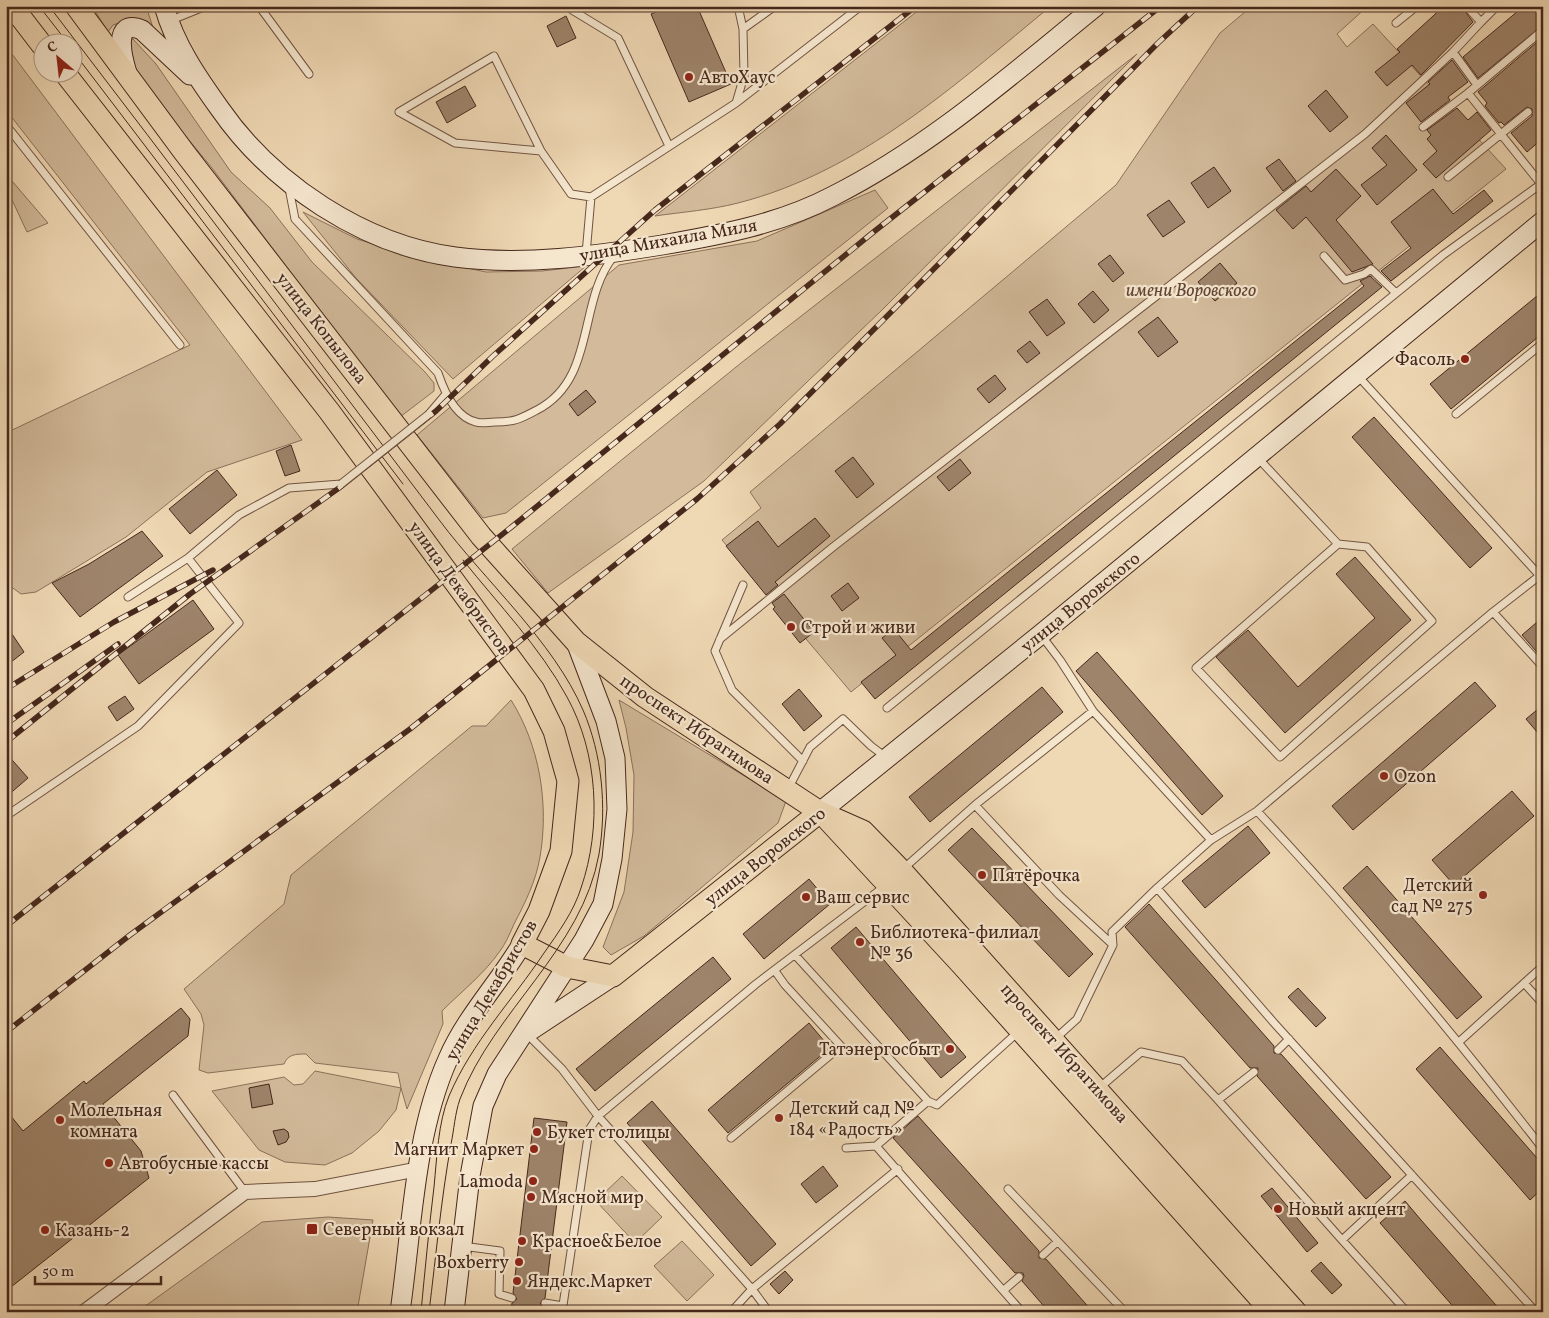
<svg xmlns="http://www.w3.org/2000/svg" width="1549" height="1318" viewBox="0 0 1549 1318" font-family="Vollkorn,serif">
  <rect width="100%" height="100%" fill="#efd8b4"/>
  <filter id="stains"><feTurbulence type="fractalNoise" baseFrequency=".004" numOctaves="4"/><feColorMatrix values="0 0 0 0 .2 0 0 0 0 .09 0 0 0 0 .02 0 0 0 .5 -.17"/></filter>
  <radialGradient id="worn" r=".72"><stop offset=".6" stop-color="#630" stop-opacity="0"/><stop offset="1" stop-color="#630" stop-opacity=".3"/></radialGradient>
  <path fill="#d2ba9a" stroke="#8c715b" d="M92,6H146L158,43L127,20L113,25L108,32Z
    M924,6H1051C956,84 860,172 738,203C711,210 682,212 655,216Z
    M1252,6H1368L1337,34L1347,47L1373,24L1506,169L851,692L722,540L761,508L750,492L1116,185L1220,33Z
    M133,39L156,64L231,172L270,208L312,262L425,372L434,383V391L400,417L212,168L136,76L127,41Z
    M6,46L302,440L207,472L126,537L36,592L21,594L6,583V433L190,345L6,110Z
    M1137,54L883,309L704,481L548,593L512,549L741,363Z
    M6,174L48,223L27,232L6,187Z
    M875,190L888,208L506,513L483,518L417,435L619,265L757,241Z
    M303,212L357,239L415,257L486,272L542,271L586,266L453,379L356,278Z
    M511,700C540,746 549,804 540,857C536,881 525,903 514,924C510,933 506,943 500,951C484,974 462,991 442,1011L443,1024L407,1109L401,1088L396,1110L379,1131L352,1153L325,1165L285,1162L259,1150L212,1091L284,1077L294,1085L303,1084L315,1071L401,1088L398,1073L315,1063L306,1054C296,1054 288,1054 284,1064L208,1073L199,1070L204,1025L201,1014L184,989L284,904L291,875L472,726H486Z
    M619,700L786,801L778,823L644,936L611,955L603,947L624,892L633,832L634,775L626,728Z
    M622,1176L662,1217L635,1243L596,1201Z
    M328,1217L373,1220L357,1312H137L262,1222Z
    M682,1241L714,1275L687,1301L654,1266Z"/>
  <path fill="#9e846b" stroke="#46281c" d="M670,6H697L731,84L689,102L651,14Z
    M1444,6H1461L1473,22L1421,75L1412,65L1387,86L1375,72L1400,52L1397,49Z
    M1524,6H1543V25L1478,78L1463,57Z
    M566,16L576,38L557,47L547,26Z
    M1543,37V138L1527,152L1511,133L1532,116V109L1527,107L1504,125L1501,122L1499,123L1485,106L1487,103L1478,92Z
    M1452,60L1468,82L1448,97L1450,100L1421,122L1406,103L1430,84L1428,82Z
    M465,86L476,106L447,123L436,102Z
    M1326,90L1348,117L1330,132L1308,106Z
    M1457,108L1468,120L1477,112L1491,130L1436,178L1423,164L1437,151L1427,139L1431,135L1427,130Z
    M1386,135L1417,170L1377,205L1361,185L1387,165L1372,148Z
    M1279,159L1296,181L1283,191L1266,168Z
    M1214,167L1231,191L1208,208L1191,183Z
    M1336,169L1361,196L1336,220L1373,264L1352,272L1306,217L1293,229L1276,210L1306,186L1311,192Z
    M1433,189L1453,214L1484,190L1493,201L1391,281L1381,271L1411,248L1391,222Z
    M1169,200L1185,222L1163,237L1147,215Z
    M1110,255L1124,273L1113,282L1098,264Z
    M1220,263L1237,283L1215,301L1198,282Z
    M1370,276L1382,287L875,699L861,682L896,655L882,638L894,629L911,650L1364,286L1360,281Z
    M1093,291L1109,310L1094,323L1078,304Z
    M1543,291V333L1451,409L1430,384Z
    M1047,299L1065,323L1047,336L1029,312Z
    M1158,317L1178,342L1158,357L1138,332Z
    M1030,341L1040,353L1027,363L1017,351Z
    M995,375L1006,389L989,403L977,389Z
    M586,390L596,402L578,416L569,404Z
    M1374,417L1492,548L1470,568L1352,437Z
    M291,445L300,471L285,476L276,451Z
    M853,457L874,484L857,498L835,471Z
    M960,459L971,473L949,491L937,477Z
    M217,470L237,495L190,534L169,509Z
    M815,518L830,536L775,582L778,585L766,595L726,546L758,521L778,547Z
    M142,531L163,556L80,617L52,583L89,564Z
    M1355,557L1411,620L1285,733L1216,657L1248,630L1298,687L1375,618L1336,574Z
    M848,583L859,598L842,611L831,596Z
    M784,594L814,632L800,643L773,609L775,607L772,603Z
    M193,600L214,629L139,684L118,655Z
    M1543,617V659L1522,635Z
    M6,625L24,652L6,666Z
    M1097,652L1223,796L1202,815L1076,671Z
    M1475,682L1496,706L1353,830L1332,806Z
    M1042,687L1063,712L930,822L909,797Z
    M799,689L822,716L804,731L782,704Z
    M125,696L134,709L117,721L108,707Z
    M1543,705V739L1526,719Z
    M6,753L28,778L6,797Z
    M1512,791L1534,816L1454,885L1432,860Z
    M1248,826L1270,853L1205,908L1182,881Z
    M972,828L1093,954L1069,977L948,850Z
    M1367,866L1482,997L1457,1019L1343,888Z
    M809,879L830,904L764,959L743,934Z
    M1149,904L1274,1046V1053L1281,1054L1391,1177L1366,1199L1257,1076L1258,1068H1250L1125,927Z
    M856,927L966,1057L941,1078L831,948Z
    M713,957L731,979L595,1091L576,1069Z
    M1298,988L1326,1018L1316,1027L1288,997Z
    M181,1008L190,1019L188,1036L103,1104L141,1151L149,1178L6,1291V1110L23,1131L84,1081L86,1084Z
    M809,1023L830,1048L728,1133L708,1110Z
    M1440,1047L1543,1165V1188L1530,1200L1416,1069Z
    M269,1084L273,1104L252,1108L249,1088Z
    M652,1101L776,1244L751,1266L627,1123Z
    M918,1116L1039,1251V1258L1046,1259L1093,1312H1049L1022,1281L1024,1276L1023,1273H1015L893,1138Z
    M534,1118L567,1122L545,1298L540,1303L544,1308V1312H511L512,1303L517,1299L513,1293Z
    M284,1129L288,1132L289,1137L286,1142L278,1145L273,1131Z
    M823,1166L838,1186L816,1203L801,1184Z
    M1272,1188L1318,1243L1307,1252L1261,1196Z
    M1405,1201L1421,1220L1502,1312H1458L1380,1223Z
    M1321,1262L1342,1285L1332,1294L1311,1271Z
    M785,1271L793,1280L779,1294L770,1284Z"/>
  <g fill="none" stroke-linecap="round" stroke-linejoin="round">
    <g stroke="#705442" stroke-width="9">
      <path id="lane" d="M259,6L309,74
        M1466,6L1481,22L1453,52L1477,85
        M572,10L618,38L669,146
        M169,21L206,6
        M1481,22L1497,6
        M1396,23L1417,6
        M743,29L775,6
        M1468,93L1541,184L1543,182
        M736,103L861,6
        M6,125L180,345
        M1423,127L1468,93L1543,30
        M541,151L494,56L399,112L455,143L541,151L571,194L591,197L736,103L744,76L743,29L738,6
        M1448,177L1528,112
        M289,188L295,219L438,373C444,391 455,417 476,422C481,424 489,422 495,422C515,422 520,419 537,410C597,379 577,301 614,256
        M586,254L591,197
        M1324,256L1345,280L1364,274L1371,269L1396,293
        M1358,376L1540,576
        M429,414L446,394
        M1456,414L1543,343
        M1258,458L1338,544L1367,547L1432,621L1280,757L1196,668L1338,544
        M743,585L715,651L732,690L803,761
        M128,597L188,558L239,515L289,488L341,484
        M1493,612L1543,667
        M1041,635L1060,660L1093,711L1211,840
        M720,639L833,547L1365,134L1453,52
        M887,708L1443,255L1541,184
        M788,789L810,747L843,719L871,746L887,758
        M975,805L1059,895L1113,945L1077,1019L1056,1038
        M1257,811C1358,919 1452,1032 1543,1149
        M6,816L138,726L239,623L188,558
        M903,869L975,805L1093,711
        M1157,888L1275,1024L1536,1312
        M1113,945L1112,932L1157,888L1211,840L1257,811L1493,612L1543,573
        M796,956L928,1101L937,1105L1018,1032
        M1524,983L1543,1004
        M526,1033L562,1069L598,1116L589,1130L562,1312
        M1460,1041L1543,966
        M1278,1050L1289,1039
        M1098,1089L1141,1052L1182,1061L1218,1100L1254,1072
        M173,1095L245,1192
        M1218,1100L1342,1240L1412,1175
        M731,1138L841,1046L785,985L775,971
        M876,1146L1022,1312
        M846,1148L876,1146L928,1101
        M1008,1189L1125,1312
        M1342,1240L1407,1312
        M462,1246L500,1251L499,1294L512,1298
        M1043,1255L1057,1242
        M1004,1290L1019,1277
        M545,1303L563,1306
        M731,1312L752,1289L898,1169
        M769,1312L752,1289L598,1116L756,984L885,886"/>
    </g>
    <g stroke="#705442" stroke-width="16">
      <path id="street" d="M84,1312L245,1192L315,1189L419,1169"/>
    </g>
    <g stroke="#46281c" stroke-width="21">
      <path id="secondary" d="M164,6C175,45 197,77 220,109C272,184 364,245 455,257C524,266 594,256 662,245C720,235 780,224 833,196C930,147 1012,74 1096,6
        M127,73C123,60 111,17 142,30L190,75
        M820,812L1040,635L1543,221
        M531,1030L613,976
        M400,1312C412,1229 414,1135 448,1059C466,1017 499,983 522,944
        M454,1312L470,1176L483,1106L497,1074L584,940L603,904L612,859L617,809L615,758L606,721L576,642"/>
    </g>
    <g stroke="#46281c" stroke-width="23">
      <path id="primary" d="M12,6L42,45
        M76,6L184,152L481,536L576,642L645,697L820,812L863,831L901,870L1296,1312
        M64,72L329,411L534,690L554,731L568,781L561,851L539,911L522,944L567,967L613,976L820,812
        M828,820L962,965L1272,1312"/>
    </g>
    <use href="#lane" stroke="#f5e6ce" stroke-width="7"/>
    <use href="#street" stroke="#f5e6ce" stroke-width="14"/>
    <use href="#secondary" stroke="#f5e6ce" stroke-width="19"/>
    <use href="#primary" stroke="#efd8b4" stroke-width="21"/>
    <path stroke="#46281c" stroke-width="1" d="M39,6L67,42
      M49,6C180,177 310,349 440,521C485,581 553,641 583,710C602,754 607,807 599,854C582,950 494,1010 460,1099C455,1113 454,1130 451,1144C441,1200 436,1256 429,1312
      M72,50L403,484
      M421,1312C425,1270 429,1228 434,1187C437,1157 438,1123 449,1096C472,1042 512,1001 544,953C558,933 574,911 581,888C602,827 598,753 567,697C540,647 498,604 463,560"/>
    <g stroke="#46281c" stroke-width="5.5">
      <path id="rail" d="M6,689L114,622L213,570
        M6,724L118,644
        M6,742L190,594L339,488L436,411L493,356L655,210L916,6
        M6,926L514,525L876,230L1161,6
        M6,1032L130,935L410,729L697,499L780,424L1158,43L1198,6"/>
    </g>
    <use href="#rail" stroke="#f5e6ce" stroke-width="4" stroke-dasharray="11" stroke-linecap="butt"/>
    <g stroke="#705442" stroke-width="9" stroke-linecap="butt">
      <path id="lane-bridge" d="M341,484L429,414"/>
    </g>
    <use href="#lane-bridge" stroke="#f5e6ce" stroke-width="7"/>
  </g>
  <g fill="#8f2418" stroke="#f5e6ce" stroke-width="2">
    <circle cx="689" cy="77" r="5"/>
    <circle cx="1465" cy="359" r="5"/>
    <circle cx="791" cy="627" r="5"/>
    <circle cx="1384" cy="776" r="5"/>
    <circle cx="982" cy="875" r="5"/>
    <circle cx="1483" cy="895" r="5"/>
    <circle cx="806" cy="897" r="5"/>
    <circle cx="860" cy="942" r="5"/>
    <circle cx="950" cy="1049" r="5"/>
    <circle cx="779" cy="1118" r="5"/>
    <circle cx="60" cy="1120" r="5"/>
    <circle cx="537" cy="1132" r="5"/>
    <circle cx="534" cy="1149" r="5"/>
    <circle cx="109" cy="1163" r="5"/>
    <circle cx="533" cy="1181" r="5"/>
    <circle cx="531" cy="1197" r="5"/>
    <circle cx="1278" cy="1209" r="5"/>
    <rect x="306" y="1223" width="12" height="12" rx="2.5"/>
    <circle cx="45" cy="1230" r="5"/>
    <circle cx="522" cy="1241" r="5"/>
    <circle cx="519" cy="1262" r="5"/>
    <circle cx="517" cy="1281" r="5"/>
  </g>
  <g text-anchor="middle" stroke-width="4.5" stroke-linejoin="round" paint-order="stroke">
    <g font-size="18" fill="#46281c" stroke="#f5e6ce" text-anchor="start">
      <text x="699" y="83">АвтоХаус</text>
      <text x="1455" y="365" text-anchor="end">Фасоль</text>
      <text x="801" y="633">Строй и живи</text>
      <text x="1394" y="782">Ozon</text>
      <text x="992" y="881">Пятёрочка</text>
      <text x="1473" y="891" text-anchor="end">Детский<tspan x="1473" dy="21">сад № 275</tspan></text>
      <text x="816" y="903">Ваш сервис</text>
      <text x="870" y="938">Библиотека-филиал<tspan x="870" dy="21">№ 36</tspan></text>
      <text x="940" y="1055" text-anchor="end">Татэнергосбыт</text>
      <text x="789" y="1114">Детский сад №<tspan x="789" dy="21">184 «Радость»</tspan></text>
      <text x="70" y="1116">Молельная<tspan x="70" dy="21">комната</tspan></text>
      <text x="547" y="1138">Букет столицы</text>
      <text x="524" y="1155" text-anchor="end">Магнит Маркет</text>
      <text x="119" y="1169">Автобусные кассы</text>
      <text x="523" y="1187" text-anchor="end">Lamoda</text>
      <text x="541" y="1203">Мясной мир</text>
      <text x="1288" y="1215">Новый акцент</text>
      <text x="323" y="1235">Северный вокзал</text>
      <text x="55" y="1236">Казань-2</text>
      <text x="532" y="1247">Красное&amp;Белое</text>
      <text x="509" y="1268" text-anchor="end">Boxberry</text>
      <text x="527" y="1287">Яндекс.Маркет</text>
    </g>
    <g font-size="18" fill="#46281c" stroke="#f5e6ce">
      <text transform="translate(668 240) rotate(-10)" y="6">улица Михаила Миля</text>
      <text transform="translate(322 328) rotate(52)" y="6">улица Копылова</text>
      <text transform="translate(460 588) rotate(54)" y="6">улица Декабристов</text>
      <text transform="translate(1080 602) rotate(-39)" y="6">улица Воровского</text>
      <text transform="translate(697 729) rotate(34)" y="6">проспект Ибрагимова</text>
      <text transform="translate(765 856) rotate(-38)" y="6">улица Воровского</text>
      <text transform="translate(491 990) rotate(-59)" y="6">улица Декабристов</text>
      <text transform="translate(1065 1053) rotate(48)" y="6">проспект Ибрагимова</text>
    </g>
    <g font-size="18" font-style="italic" fill="#624535" stroke="#f5e6ce">
      <text x="1191" y="296">имени Воровского</text>
    </g>
  </g>
  <rect width="1549" height="1318" fill="none" stroke="#efd8b4" stroke-width="25"/>
  <rect x="8" y="8" width="1534" height="1303" fill="none" stroke="#46281c" stroke-width="2.5"/>
  <rect x="12" y="12" width="1524" height="1293" fill="none" stroke="#46281c"/>
  <g transform="translate(58 58) rotate(332)"><circle r="24" fill="#f5e6ce" stroke="#af9a87"/>
  <path d="M0-4L9 19L0 12L-9 19Z" fill="#8f2418"/>
  <text y="-8" font-size="14" font-weight="bold" text-anchor="middle" fill="#46281c">С</text>
  </g>
  <path d="M35 1276v8h126v-8" fill="none" stroke="#46281c" stroke-width="2.5"/>
  <text x="42" y="1276" font-size="15" fill="#46281c" stroke="#f5e6ce" stroke-width="4" paint-order="stroke">50 m</text>
  <rect width="100%" height="100%" filter="url(#stains)"/>
  <rect width="100%" height="100%" fill="url(#worn)"/>
</svg>
